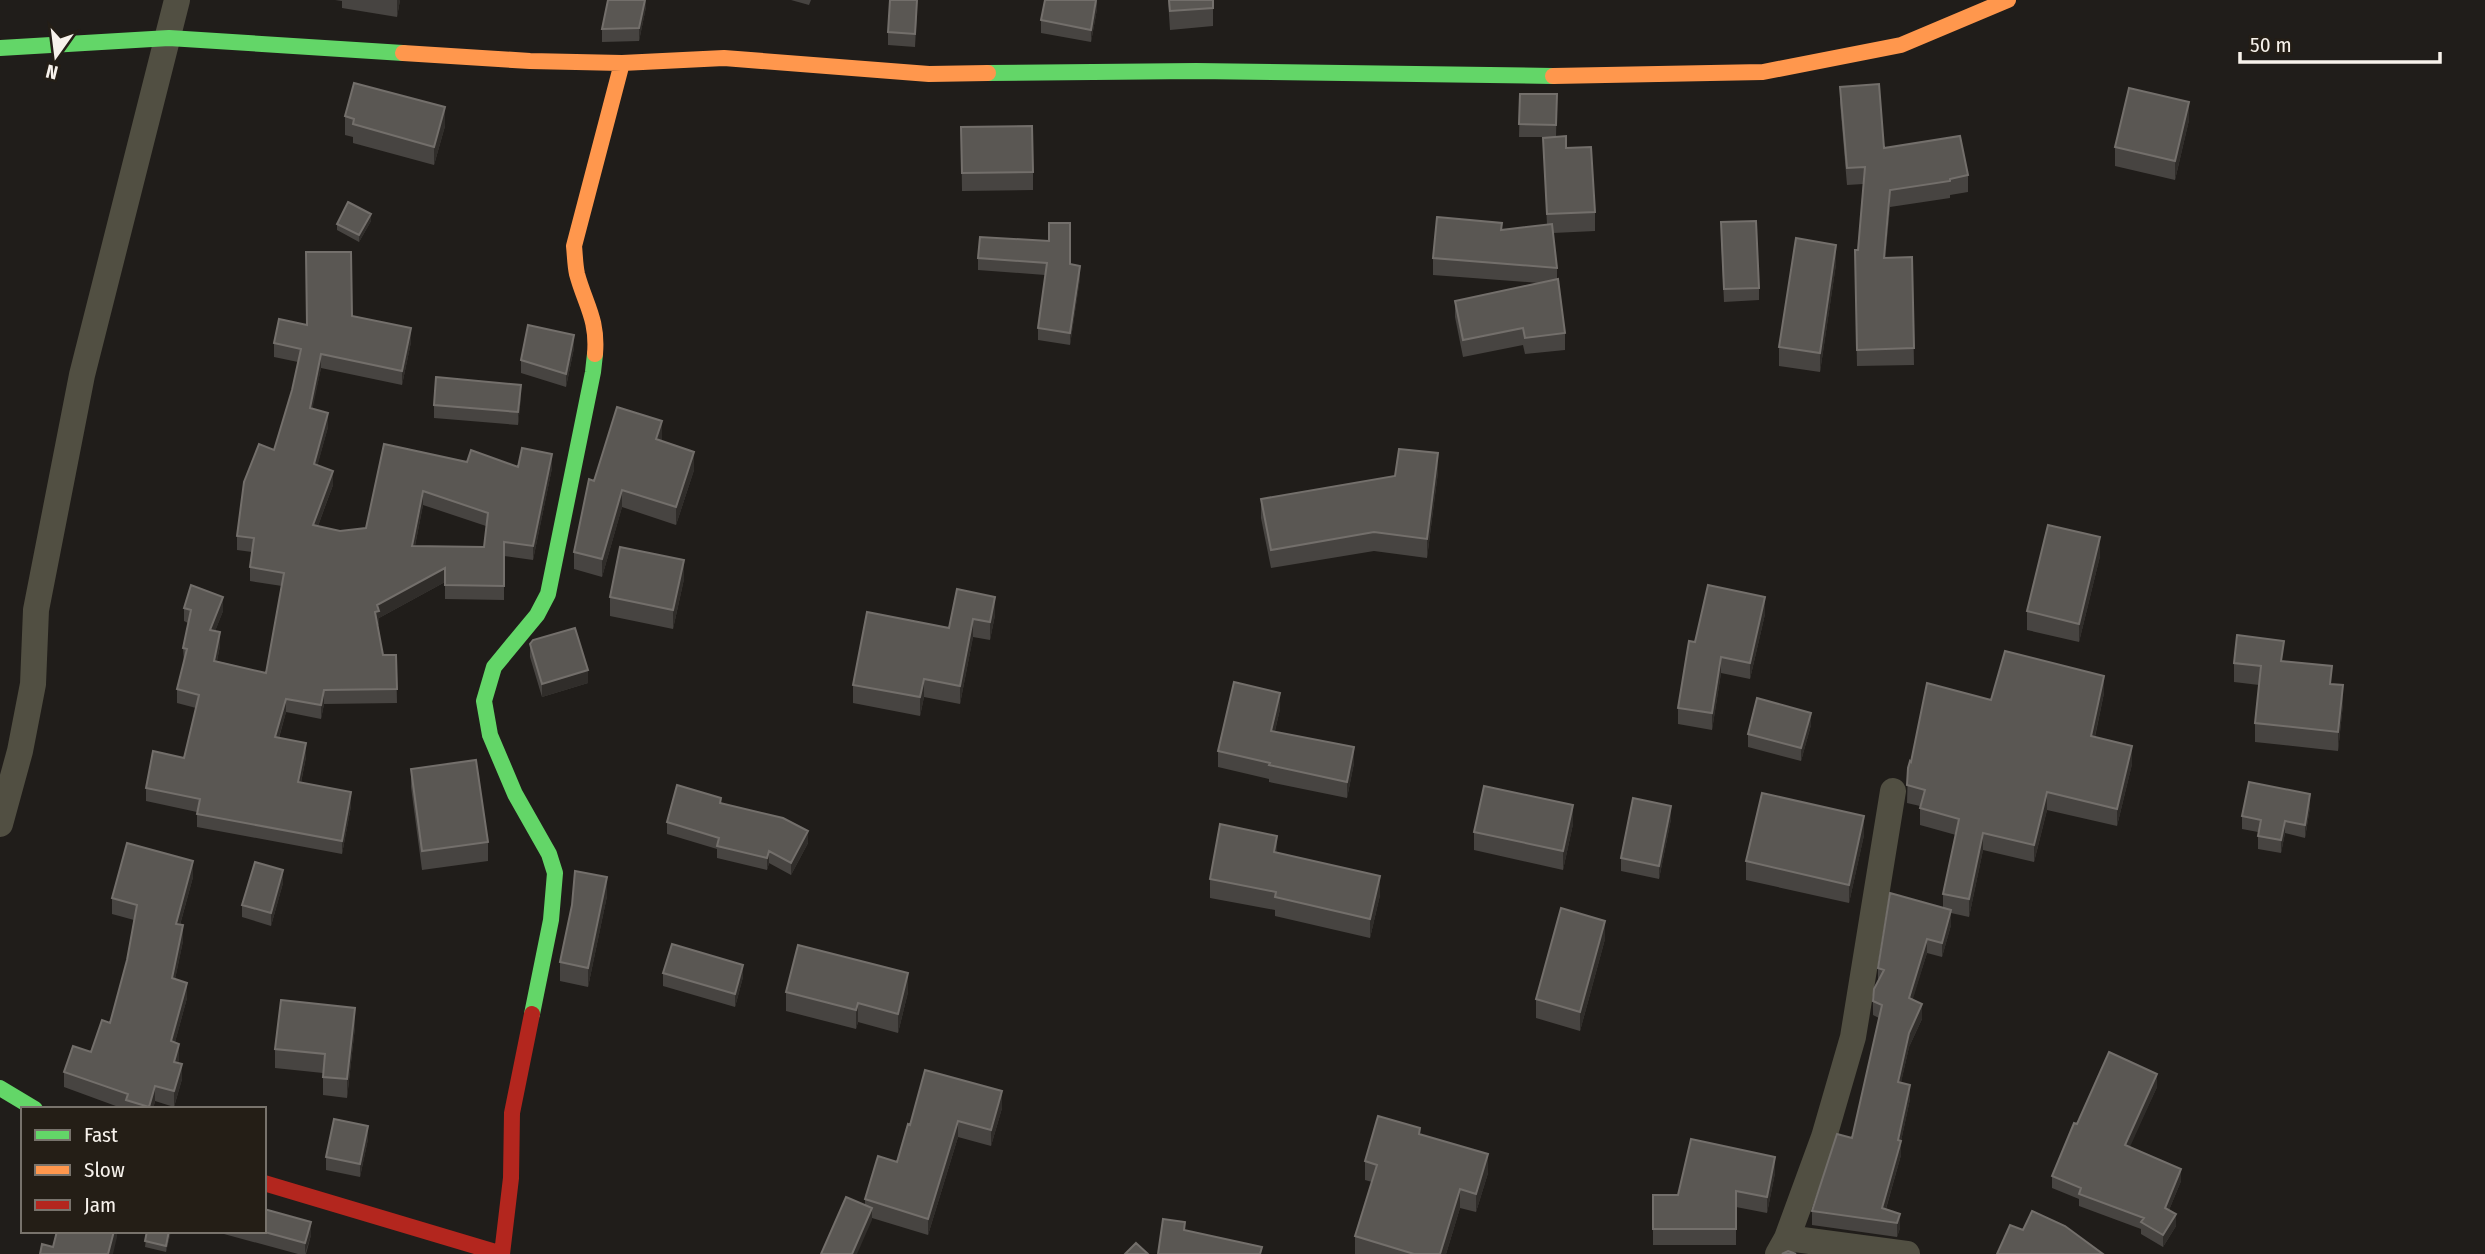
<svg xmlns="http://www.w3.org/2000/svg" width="2485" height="1254" viewBox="0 0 2485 1254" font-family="'Fira Sans Condensed',sans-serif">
  <rect width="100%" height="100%" fill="#201d1a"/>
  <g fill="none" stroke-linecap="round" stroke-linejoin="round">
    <path stroke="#514f42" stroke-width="26" d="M0,824L20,751L33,684L36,610L82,375L177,0
      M1787,1238L1907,1254
      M1778,1254L1787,1238L1824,1137L1853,1037L1893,791"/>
    <path stroke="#63d668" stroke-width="16" d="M0,48L169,38L403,53
      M988,73L1196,71L1553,76
      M532,1014L551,920L555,873L549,854L515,794L490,735L484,701L494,667L537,615L548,594L593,372L595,354
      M0,1088L35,1109"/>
    <path stroke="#ff974d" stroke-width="16" d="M403,53L530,61L622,63L724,58L929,74L988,73
      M1553,76L1763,72L1901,45L2008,0
      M595,354C598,319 585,304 577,274C575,265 575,255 574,246L622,63"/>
    <path stroke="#b3261e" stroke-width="16" d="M264,1183L502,1254
      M502,1254L511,1178L512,1113L532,1014"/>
  </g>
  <path fill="#474441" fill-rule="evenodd" d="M335,0H400L397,17L342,8V1Z
    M646,0V7L639,41L602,42V29Z
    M791,0H811L809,5Z
    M1097,0V9L1091,42L1041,33V20Z
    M1168,0H1213V26L1170,30Z
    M917,12L915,47L888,45V32Z
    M1840,87L1884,148L1968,175V192L1950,195V198L1890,207L1885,258L1912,257L1914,365L1857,366L1855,267L1858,250L1863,184L1847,185L1840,103Z
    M1520,94H1557L1556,137L1566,148L1595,212V231L1553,233L1557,268V280L1565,333V350L1525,354L1523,345L1463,357L1455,317V301L1539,283L1433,275V258L1502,230L1547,225L1543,138L1548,137H1519Z
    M345,116L445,126L434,165L353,143V137L345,135Z
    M2189,120L2175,180L2115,166V147Z
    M961,127L1033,172V190L962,191Z
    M371,221L359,242L337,230V224Z
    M1721,235L1759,288V300L1724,302Z
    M978,258L1070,264L1080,278L1070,345L1038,340V328L1045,275L978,270Z
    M1836,264L1820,372L1779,366V347Z
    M352,316L411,342L402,385L321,368L312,408L328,427L317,466L333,485L318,526L340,531L366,528L467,462L518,467L552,468L533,560L504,556V600L445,599V582L379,618V625H377L383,655H396L397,703L324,704L321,719L286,712L279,738L306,757L301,783L351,806L342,854L197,827V812L146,801V788L184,758L196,708L177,703V689L184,662L183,648L188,623L184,621V608L223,611L215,631L220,646L217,661L266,673L282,586L250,581V567L252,552L237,550V536L274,450L292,390L298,362L274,357V343L307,325ZM423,505L486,526L484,547L415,546Z
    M574,348L566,387L521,373V360Z
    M521,397L518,425L434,418V405Z
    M662,439L661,441L694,470L676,525L622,507L602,577L574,569V552L594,481Z
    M1438,472L1427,558L1374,551L1271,568L1261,518V499Z
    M2100,556L2079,642L2027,630V611Z
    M684,579L673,629L610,616V597Z
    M957,589L995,615L990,640L973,637L960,704L924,697L920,716L853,703V685L949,628Z
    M1765,614L1750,679L1721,673L1712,730L1678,724V708L1695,642Z
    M530,644L588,683L542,697L530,657Z
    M2284,661L2332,684L2343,704L2338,751L2255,742V723L2259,685L2234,682V663Z
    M2104,693L2095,737L2132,764L2117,826L2047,810L2034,862L1983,850L1969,917L1951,913V925L1942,957L1927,953L1912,1000L1922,1019L1909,1047L1901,1082L1910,1099L1901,1141V1155L1886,1209L1900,1214V1228L1897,1237L1812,1225V1211L1852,1138L1879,1018L1873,1015V1001L1878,982V968L1943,908V894L1956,835L1920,825V806L1907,803L1908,768L1911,762L1991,700Z
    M1280,709L1275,731L1354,763L1347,798L1269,782V779L1218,767V751Z
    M1811,725L1801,761L1748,747V734Z
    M411,769L488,842V861L422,870L411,787Z
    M721,804L808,843L791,875L769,863L767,870L717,858V849L667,834V822Z
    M2310,807L2305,838L2285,833L2281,853L2258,849V832L2242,829V816Z
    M1671,819L1659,879L1621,871V858Z
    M1573,824L1563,870L1474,850V832Z
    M1864,835L1849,903L1746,880V861Z
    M1277,853L1380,895L1370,938L1275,916V910L1210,898V879Z
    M193,877L180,925L183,941L175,979L187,998L175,1042L179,1059L178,1063L182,1079L174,1107L155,1101L153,1109H124L64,1087V1072L91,1052L110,1023L127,960L134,920L112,914V898Z
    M283,883L271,926L242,917V905Z
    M607,896L588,987L560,981V962L572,905Z
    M1605,939L1580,1031L1536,1018V999Z
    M663,973L743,977L735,1007L663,986Z
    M786,992H908L898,1033L858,1022L856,1029L786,1011Z
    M355,1027L347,1098L323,1095V1073L275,1068V1049Z
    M2157,1087L2129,1147L2181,1181L2169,1210L2176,1226L2163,1247L2141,1234V1229L2079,1206V1199L2052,1188V1176L2077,1124Z
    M1002,1108L991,1146L958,1137L928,1235L872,1218V1220L865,1205V1199L897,1162L910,1125Z
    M1420,1134L1488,1173L1476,1212L1460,1208L1446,1254H1355V1236L1372,1182L1365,1180V1161Z
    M368,1139L360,1177L326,1170V1157Z
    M1775,1173L1767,1213L1736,1207V1245H1653V1195H1678Z
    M147,1231H171L166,1252L145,1247Z
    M213,1231H264L311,1235L306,1254H298Z"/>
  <path fill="#302d2a" d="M397,0H400L397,17Z
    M645,0H646V7L639,41V28Z
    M1096,0L1097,9L1091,42V30Z
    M2189,102V120L2175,180V161Z
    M445,107V126L434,165V147Z
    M1890,190V207L1884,275V258Z
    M371,214V221L359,242V235Z
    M1836,245V264L1820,372V353Z
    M1080,266V278L1070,345V333Z
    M411,328V342L402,385V371Z
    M574,335V348L566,387V374Z
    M321,354V368L310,421V408Z
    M521,385V397L518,425V412Z
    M328,413V427L314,478V464Z
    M662,421V439L656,457V439Z
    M694,452V470L676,525V507Z
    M1438,453V472L1427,558V539Z
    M552,454V468L533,560V546Z
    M333,471V485L313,539V525Z
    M622,490V507L602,577V559Z
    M423,491V505L412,560V546Z
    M2100,537V556L2079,642V624Z
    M684,560V579L673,629V610Z
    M445,568V582L379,618V625L375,626V612L377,605Z
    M223,597V611L210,644V630Z
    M995,597V615L990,640V622Z
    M1765,597V614L1750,679V663Z
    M973,619V637L960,704V686Z
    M220,632V646L214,674V661Z
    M1721,657V673L1712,730V713Z
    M588,670V683L542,697V684Z
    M2104,676V693L2091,754V736Z
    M924,679V697L920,716V697Z
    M2343,685V704L2338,751V732Z
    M324,690V704L321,719V705Z
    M1280,693V709L1271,747V731Z
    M286,699V712L275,751V737Z
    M1811,713V725L1801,761V748Z
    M306,743V757L298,796V782Z
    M2132,746V764L2117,826V809Z
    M1354,747V763L1347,798V782Z
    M351,792V806L342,854V841Z
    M2047,792V810L2034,862V845Z
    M2310,794V807L2305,838V825Z
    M1573,805V824L1563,870V851Z
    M1671,806V819L1659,879V866Z
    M1864,816V835L1849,903V885Z
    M2285,821V833L2281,853V840Z
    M808,831V843L791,875V863Z
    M1983,833V850L1969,917V899Z
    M1277,836V855L1274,852Z
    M769,851V863L767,870V858Z
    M193,861V877L176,939V924Z
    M283,870V883L271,926V913Z
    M1380,876V895L1370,938V919Z
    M607,877V896L588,987V968Z
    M1951,910V925L1942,957V943Z
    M1605,921V939L1580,1031V1012Z
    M183,925V941L172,994V978Z
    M1927,939V953L1909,1012V998Z
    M743,965V977L735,1007V994Z
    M908,973V992L898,1033V1014Z
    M187,983V998L171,1057V1041Z
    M858,1003V1022L856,1029V1010Z
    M1922,1004V1019L1909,1047L1898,1096V1082L1909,1033Z
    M355,1008V1027L347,1098V1079Z
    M179,1044V1059L174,1077V1062Z
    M182,1064V1079L174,1107V1091Z
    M2157,1074V1087L2125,1158V1145Z
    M1910,1085V1099L1900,1146L1901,1141V1155L1882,1222V1208Z
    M155,1086V1101L153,1109H149Z
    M1002,1091V1108L991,1146V1130Z
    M958,1121V1137L928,1235V1219Z
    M368,1126V1139L360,1177V1164Z
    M1488,1154V1173L1476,1212V1194Z
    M1775,1157V1173L1767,1213V1197Z
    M2181,1169V1181L2165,1220V1208Z
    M1460,1189V1208L1446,1254H1440Z
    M872,1208V1220L857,1254H852Z
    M1900,1214V1228L1897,1237V1223Z
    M2176,1214V1226L2163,1247V1235Z
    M311,1222V1235L305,1254V1243Z
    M114,1231H117V1237L113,1254H108Z
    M169,1231H171L166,1252V1246Z"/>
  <path fill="#5a5753" stroke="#736f6b" stroke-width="2" fill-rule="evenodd" d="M608,0H645L639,28L602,29Z
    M890,0H917L915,34L888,32Z
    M1045,0H1096L1091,30L1041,20Z
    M1169,0H1213V8L1170,11Z
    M354,83L445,107L434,147L353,124L354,119L345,116Z
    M1879,84L1884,148L1960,136L1968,175L1950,179V181L1890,190L1884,258L1912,257L1914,348L1857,350L1855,250H1858L1865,167L1847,168L1840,87Z
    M2129,88L2189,102L2175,161L2115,147Z
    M1520,94H1557L1556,125L1519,124Z
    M1032,126L1033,172L962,173L961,127Z
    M1566,136V148L1591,147L1595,212L1547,214L1543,138Z
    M348,202L371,214L359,235L337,224Z
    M1437,217L1502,223L1501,230L1552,224L1557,268L1433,258Z
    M1756,221L1759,288L1724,289L1721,222Z
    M1049,223H1070V264L1080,266L1070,333L1038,328L1047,263L978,258L980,237L1049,241Z
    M1796,238L1836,245L1820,353L1779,347Z
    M306,252H351L352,316L411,328L402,371L321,354L310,408L328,413L314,464L333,471L313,525L340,531L366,528L384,444L467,462L471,450L518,467L522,448L552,454L533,546L504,542V586L445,585V568L377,605L379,611L375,612L383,655H396L397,689L324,690L321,705L286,699L275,737L306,743L298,782L351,792L342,841L197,814L200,799L146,788L153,751L184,758L199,695L177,689L187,649L183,648L191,610L184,608L191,585L223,597L210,630L220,632L214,661L266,673L284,573L250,567L254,538L237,536L244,482L259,444L274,450L292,390L301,349L274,343L279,319L307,325ZM423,491L488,513L484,547L412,546Z
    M1558,279L1565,333L1525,338L1523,328L1463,340L1455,301Z
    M528,325L574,335L566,374L521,360Z
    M436,377L521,385L518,412L434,405Z
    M617,407L662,421L656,439L694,452L676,507L622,490L602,559L574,552L589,479L594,481Z
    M1399,449L1438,453L1427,539L1374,532L1271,550L1261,499L1395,476Z
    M2048,525L2100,537L2079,624L2027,611Z
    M620,547L684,560L673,610L610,597Z
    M1708,585L1765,597L1750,663L1721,657L1712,713L1678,708L1689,641L1695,642Z
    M957,589L995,597L990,622L973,619L960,686L924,679L920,697L853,685L867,612L949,628Z
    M575,628L588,670L542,684L530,644L533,640Z
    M2237,635L2284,641L2281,661L2332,666L2330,684L2343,685L2338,732L2255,723L2261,666L2234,663Z
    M2005,651L2104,676L2091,736L2132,746L2117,809L2047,792L2034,845L1983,833L1969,899L1943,894L1959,819L1920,808L1925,790L1907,785L1908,768L1910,761L1911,762L1927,683L1991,700Z
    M1234,682L1280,693L1271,731L1354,747L1347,782L1269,765L1270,763L1218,751Z
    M1757,698L1811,713L1801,748L1748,734Z
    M476,760L488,842L422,851L411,769Z
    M2249,782L2310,794L2305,825L2285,821L2281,840L2258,836L2261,820L2242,816Z
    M677,785L721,798L720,803L783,818L808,831L791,863L769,851L767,858L717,846L719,838L667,822Z
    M1484,786L1573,805L1563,851L1474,832Z
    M1762,793L1864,816L1849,885L1746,861Z
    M1633,798L1671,806L1659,866L1621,858Z
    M1220,824L1277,836L1274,852L1380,876L1370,919L1275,897L1276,892L1210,879Z
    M127,843L193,861L176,924L183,925L172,978L187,983L171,1041L179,1044L174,1062L182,1064L174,1091L155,1086L149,1107L126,1100L128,1094L64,1072L73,1046L91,1052L102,1020L110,1023L127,960L137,905L112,898Z
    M255,862L283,870L271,913L242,905Z
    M575,871L607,877L588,968L560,962L572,905Z
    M1890,893L1951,910L1942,943L1927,939L1909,998L1922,1004L1909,1033L1898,1082L1910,1085L1898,1140L1901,1141L1882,1208L1900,1214L1897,1223L1812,1211L1837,1134L1852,1138L1882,1005L1873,1001L1874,989L1884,970L1878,968Z
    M1561,908L1605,921L1580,1012L1536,999Z
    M672,944L743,965L735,994L663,973Z
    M798,945L908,973L898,1014L858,1003L856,1010L786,992Z
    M281,1000L355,1008L347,1079L323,1077L325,1054L275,1049Z
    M2109,1052L2157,1074L2125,1145L2181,1169L2165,1208L2176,1214L2163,1235L2141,1222L2144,1218L2079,1194L2081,1188L2052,1176L2074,1123L2077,1124Z
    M925,1070L1002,1091L991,1130L958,1121L928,1219L865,1199L878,1156L897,1162L908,1124L910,1125Z
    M1378,1116L1420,1128L1419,1134L1488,1154L1476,1194L1460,1189L1440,1254H1414L1355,1236L1377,1165L1365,1161Z
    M334,1119L368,1126L360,1164L326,1157Z
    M1691,1139L1775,1157L1767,1197L1736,1191V1229H1653V1195H1678Z
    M846,1197L872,1208L852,1254H821Z
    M264,1209L311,1222L305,1243L261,1231H264Z
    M2032,1211L2065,1226L2103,1254H1997L2010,1225L2023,1230Z
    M1163,1219L1185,1222L1184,1230L1262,1247L1260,1254H1158Z
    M57,1231H114L108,1254H40L42,1244L53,1247Z
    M147,1231H169L166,1246L145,1241Z
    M1136,1243L1148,1254H1125Z
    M1788,1251L1796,1254H1782Z"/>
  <rect x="21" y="1107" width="245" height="126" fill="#241e16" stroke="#78736c" stroke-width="2"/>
  <rect x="35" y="1130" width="35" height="10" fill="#63d668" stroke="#78736c" stroke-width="2"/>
  <text x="84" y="1142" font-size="21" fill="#f7f2ec">Fast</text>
  <rect x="35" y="1165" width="35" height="10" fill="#ff974d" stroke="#78736c" stroke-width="2"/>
  <text x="84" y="1177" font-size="21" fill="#f7f2ec">Slow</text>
  <rect x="35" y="1200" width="35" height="10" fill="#b3261e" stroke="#78736c" stroke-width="2"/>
  <text x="84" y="1212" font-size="21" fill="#f7f2ec">Jam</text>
  <g transform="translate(56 56) rotate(194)" stroke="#241e16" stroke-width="5" paint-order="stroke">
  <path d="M0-5L12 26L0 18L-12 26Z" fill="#f7f2ec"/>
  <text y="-10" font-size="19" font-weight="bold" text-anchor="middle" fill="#f7f2ec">N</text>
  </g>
  <path d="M2240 52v10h200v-10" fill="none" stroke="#f7f2ec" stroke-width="3.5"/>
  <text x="2250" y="52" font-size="21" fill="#f7f2ec" stroke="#241e16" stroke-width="5" paint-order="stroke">50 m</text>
</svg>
